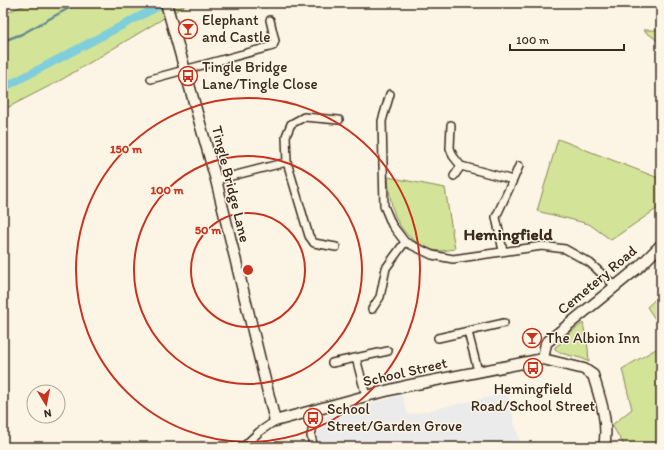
<svg xmlns="http://www.w3.org/2000/svg" width="664" height="450" viewBox="0 0 664 450" font-family="Itim,sans-serif">
  <rect width="100%" height="100%" fill="#fcf5e5"/>
  <filter id="ink" filterUnits="userSpaceOnUse"><feTurbulence type="fractalNoise" baseFrequency=".025" numOctaves="2"/><feDisplacementMap in="SourceGraphic" scale="8" xChannelSelector="R" yChannelSelector="G"/><feConvolveMatrix kernelMatrix="1 2 1 2 8 2 1 2 1" color-interpolation-filters="sRGB"/></filter>
  <g filter="url(#ink)">
    <path fill="#ebebeb" d="M507,393L521,447H320L317,436L320,429L319,421L323,417L402,395L408,415Z"/>
    <path fill="#d3e397" stroke="#87865a" d="M30,3H189L61,80L3,110V14Z
      M643,30H661V43Z
      M558,139L661,179V206L611,240L589,224L537,211Z
      M388,177L445,188L455,249C448,250 440,252 433,250C428,249 423,246 419,244C394,229 390,204 388,177Z
      M661,294V328L647,307Z
      M583,323L588,348L589,362C579,355 564,357 555,349V347L564,341L563,338Z
      M661,346V447H625L612,425L632,409L622,369Z"/>
    <g fill="none" stroke-linecap="round" stroke-linejoin="round">
      <path stroke="#648c90" stroke-width="2.5" d="M3,41L22,34L78,3"/>
      <path stroke="#7fcedc" stroke-width="8" d="M3,88L165,3"/>
      <g stroke="#3b2a1e" stroke-width="10">
        <path id="street" d="M151,79L273,46L275,41L270,20
          M390,94L382,121L384,206L392,225L405,242L432,255L453,259L542,246L565,249L590,263L615,286
          M451,125L450,148L453,156L461,166L513,180L496,217L503,251
          M454,176L461,166
          M216,180L287,162
          M513,180L519,166
          M336,247L314,243L309,236L287,162L286,136L291,124L304,117L339,120
          M372,309L380,297L386,268L405,242
          M468,332L478,371
          M438,338L504,323
          M356,358L366,396
          M332,363L388,351
          M310,412L313,426L311,436L314,447
          M243,447L259,432L275,421"/>
      </g>
      <g stroke="#3b2a1e" stroke-width="13">
        <path id="secondary" d="M166,3L216,180L275,421L366,396L406,386L543,359L584,369L593,375C600,398 609,422 604,447
          M543,359L546,343L639,267L661,245"/>
      </g>
      <use href="#street" stroke="#fcf5e5" stroke-width="7"/>
      <use href="#secondary" stroke="#fcf5e5" stroke-width="10"/>
    </g>
  </g>
  <g fill="none" stroke="#c8321e" stroke-width="2">
    <circle cx="248" cy="270" r="57"/>
    <circle cx="248" cy="270" r="114"/>
    <circle cx="248" cy="270" r="172"/>
  </g>
  <defs>
    <g id="bar-ring" transform="scale(1)"><circle r="9.5" fill="#fcf5e5" stroke="#c8321e" stroke-width="1.5"/><path d="M-6-5H6L.8 .8V4.5H3.5V6h-7V4.5H-.8V.8Z" fill="#c8321e"/></g>
    <g id="bus-ring" transform="scale(1)"><circle r="9.5" fill="#fcf5e5" stroke="#c8321e" stroke-width="1.5"/><path d="M-5-6H5V4H4V6H2V4H-2V6H-4V4H-5ZM-3.5-4V0h7V-4ZM-3.5 1.2v1.5H-2V1.2ZM2 1.2v1.5H3.5V1.2Z" fill="#c8321e"/></g>
  </defs>
  <g fill-rule="evenodd">
    <use href="#bar-ring" x="188" y="29"/>
    <use href="#bus-ring" x="188" y="76"/>
    <use href="#bar-ring" x="532" y="338"/>
    <use href="#bus-ring" x="533" y="368"/>
    <use href="#bus-ring" x="313" y="418"/>
  </g>
  <g text-anchor="middle" stroke-width="3" stroke-linejoin="round" paint-order="stroke">
    <g font-size="15" fill="#3b2a1e" stroke="#fcf5e5" text-anchor="start">
      <text x="202" y="25">Elephant<tspan x="202" dy="17">and Castle</tspan></text>
      <text x="202" y="72">Tingle Bridge<tspan x="202" dy="17">Lane/Tingle Close</tspan></text>
      <text x="546" y="343">The Albion Inn</text>
      <text x="533" y="394" text-anchor="middle">Hemingfield<tspan x="533" dy="17">Road/School Street</tspan></text>
      <text x="327" y="414">School<tspan x="327" dy="17">Street/Garden Grove</tspan></text>
    </g>
    <g font-size="15" fill="#3b2a1e" stroke="#fcf5e5">
      <text transform="translate(231 184) rotate(76)" y="5">Tingle Bridge Lane</text>
      <text transform="translate(597 280) rotate(-40)" y="5">Cemetery Road</text>
      <text transform="translate(405 372) rotate(-13)" y="5">School Street</text>
    </g>
    <g font-size="17" font-weight="bold" fill="#3b2a1e" stroke="#fcf5e5">
      <text x="508" y="240">Hemingfield</text>
    </g>
  </g>
  <circle cx="248" cy="270" r="6" fill="#c8321e" stroke="#fcf5e5" stroke-width="2"/>
  <g font-size="12" text-anchor="middle" font-weight="bold" fill="#c8321e" stroke="#fcf5e5" stroke-width="3" stroke-linejoin="round" paint-order="stroke">
    <text x="126" y="153">150 m</text>
    <text x="167" y="194">100 m</text>
    <text x="208" y="234">50 m</text>
  </g>
  <rect width="664" height="450" fill="none" stroke="#fcf5e5" stroke-width="16"/>
  <rect x="8" y="8" width="648" height="434" fill="none" stroke="#3b2a1e" stroke-width="1.5" filter="url(#ink)"/>
  <g transform="translate(46 404) rotate(170)"><circle r="19" fill="#fcf5e5" stroke="#afa495"/>
  <path d="M0-3L7 15L0 10L-7 15Z" fill="#c8321e"/>
  <text y="-6" font-size="11" font-weight="bold" text-anchor="middle" fill="#3b2a1e">N</text>
  </g>
  <path d="M510 44v6h114v-6" fill="none" stroke="#3b2a1e" stroke-width="2"/>
  <text x="516" y="44" font-size="12" fill="#3b2a1e" stroke="#fcf5e5" stroke-width="3" paint-order="stroke">100 m</text>
</svg>
